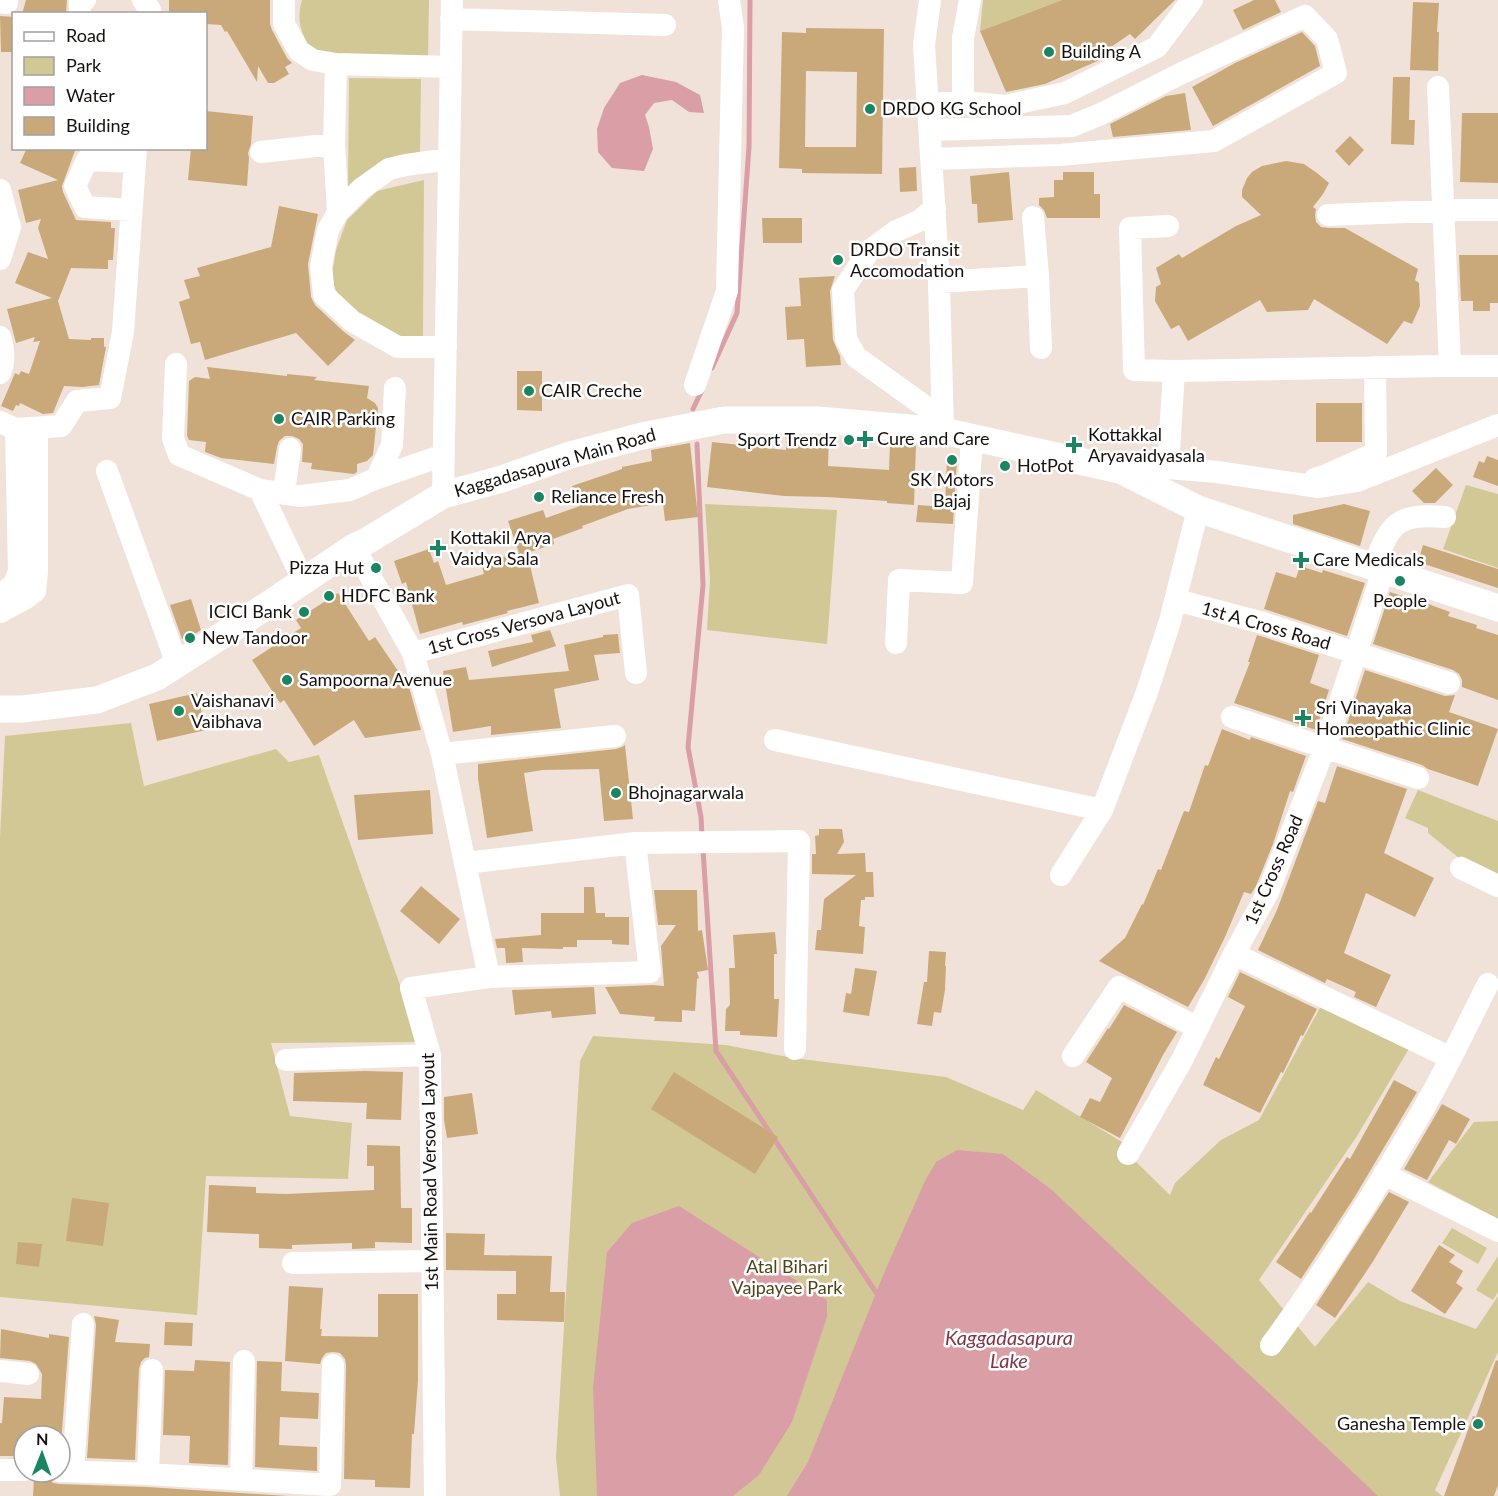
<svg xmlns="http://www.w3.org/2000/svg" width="1498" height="1496" viewBox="0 0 1498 1496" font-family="Lato,sans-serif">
  <rect width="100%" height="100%" fill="#f0e2d9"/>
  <path fill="#d2c896" d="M302,0H429L428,59L316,57C303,37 295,24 302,0Z
    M983,0H1062L980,31Z
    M349,78L421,79L420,154L348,189Z
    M424,180L423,341L398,340L343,304L331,280L336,250L347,220L377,191Z
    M1466,485L1498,494V568L1443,549Z
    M705,504L837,510L827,644L707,630L710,579Z
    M131,723L144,786L276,749L289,762L319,755L420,1042L271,1043L290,1116L352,1123L348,1179L206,1176L197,1315L0,1297V837L5,736Z
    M1418,790L1498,821V875L1461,856L1459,858L1428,833V828L1405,818Z
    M1322,1004L1410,1047L1357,1136L1259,1280L1315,1347L1368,1282L1400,1301L1476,1329L1498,1296V1352L1435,1490L1442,1496H560L556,1458L580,1061L593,1036L726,1045L793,1058L946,1077L1023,1110L1036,1090L1122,1142L1119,1149L1128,1154L1170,1195L1175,1183L1221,1140L1259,1120Z
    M1498,1121V1219L1428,1182L1474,1122Z
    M1452,1228L1487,1248L1478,1264L1442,1243Z
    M1498,1256V1292L1493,1300L1476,1290Z"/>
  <path fill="#da9ea6" d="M642,75L676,82L700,95L704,113L689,112L672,100L654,103L645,115L649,127L653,149L644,171L612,168L598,152L597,129L604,108L620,83Z
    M957,1150L1003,1154L1052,1190L1143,1276L1268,1392L1378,1496H787L808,1462L884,1273L925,1181L936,1162Z
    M679,1206L827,1300V1317L792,1422L759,1475L733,1496H597L593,1388L607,1252L632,1223Z"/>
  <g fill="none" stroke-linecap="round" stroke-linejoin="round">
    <path stroke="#da9ea6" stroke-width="5" d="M712,368L737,313L749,147L750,0
      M693,409L702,390
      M697,444L703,585L688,747L701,817L702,836
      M703,849L716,1051L879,1297"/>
  </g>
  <path fill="#c9a97a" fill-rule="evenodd" d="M26,0H67L66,14H22Z
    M169,0H270V24L272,30L287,58L292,63L285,67L289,74L274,83H268L258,66L257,82L227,31L225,32L221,25L206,24V14H169Z
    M1062,0H1175L1135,39L1130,34L1108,49L1111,55L1045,84L1006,92L980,31Z
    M1254,0H1275L1281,12L1243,30L1233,10Z
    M1413,2L1439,3L1437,32H1439L1438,71L1410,70Z
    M0,16L14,17V52H1Z
    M806,28L884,29L882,174L802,173V169L779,168L782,32L806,33ZM806,71L857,72L856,147H805Z
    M1302,32L1315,46L1320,66L1213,126L1192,87L1235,63Z
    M1393,77H1410L1409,120H1415L1414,145L1391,144Z
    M1185,93L1191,130L1113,137L1110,124L1166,96Z
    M206,111L253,116L251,144L248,153L249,158L247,186L188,180L191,148H206Z
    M1462,113H1498V183L1460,182Z
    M1350,136L1364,150L1349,166L1335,151Z
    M27,148H76L62,186L63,192L76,220L111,222V228H115L113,260H108V269L71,268L58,301L69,339L91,340V338H104V347H106L99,385L83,387L64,386L53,413L43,414L20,403L19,406L16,405L13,411L1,406L15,373L19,375L21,371L29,374L40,341L33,342L35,337L16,343L7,309L52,298L15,283L28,252L48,259L38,228L41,219L26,223L18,190L58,180L20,163Z
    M1286,161L1304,164L1317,173L1329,183L1323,194L1313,207L1316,209L1315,215L1316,222L1321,227L1329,228H1345L1418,269L1415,280L1419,283L1420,306L1417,313L1412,324L1404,321L1387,344L1314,299L1308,310L1267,312L1260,300L1188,341L1179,325L1171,329L1155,301L1156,287L1161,284L1156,268L1179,254L1182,258L1236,226L1261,215L1242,197V190L1247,178L1252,172L1262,166Z
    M916,167L917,191L900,192L899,168Z
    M1009,172L1013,220L978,223L977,204H972L970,176Z
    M1063,172H1094V194H1100V218H1047L1044,210L1039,205V198L1054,197V180H1063Z
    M279,206L318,214L308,264L311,297L315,305L343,331L355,340L328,366L296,333L205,360L200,342L191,344L179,302L190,298L184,280L200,276L197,268L271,247Z
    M762,218H802V243H763Z
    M1459,255H1498V303H1490V311H1473V301H1461Z
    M835,276L830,291L833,340L840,356L841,365L806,367L804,339L787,340L785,307L801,306L799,278Z
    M207,367L287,376V374L317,377L314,380L369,386L367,398L375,403L378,408L373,455L367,461L357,464V472L354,474L311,469L312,463L302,462L303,444L299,439L292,436H285L279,441L277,447L274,464L221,458L205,452L206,442L189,440L187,436L189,381L195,377L210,379Z
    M517,371H542V411L517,410Z
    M1316,403H1362V442H1316Z
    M786,436L829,437L828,466L889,470L890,443L916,445L914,505L887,503V501L827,497L784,496L707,487L712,442L786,450Z
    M690,443L698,517L665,521L663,503L628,509L582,526L583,528L553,539L554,544L527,553L539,603L507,611L508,613L463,625L462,622L420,634L406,582L402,584L394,561L429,549L434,563L438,561L446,585L484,574L481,563L519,553L508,521L543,510L546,518L580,506L572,486L622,469V467L652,461L651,450Z
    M1487,456L1498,460V486L1473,477L1479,461L1484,463Z
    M947,458H957L953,524L916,522L918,505L945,507Z
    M1436,468L1453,485L1435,503H1424L1412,491Z
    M1344,504L1370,511L1360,546L1293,524V515Z
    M1423,545L1498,569V588L1418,562Z
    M1300,566L1322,573L1323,570L1365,583L1347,636L1264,609L1276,572L1296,578Z
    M1390,592L1409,598V597L1450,612L1448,616L1477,625L1476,628L1498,635V700L1462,687V680L1459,674L1453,670L1373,644Z
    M338,593L369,641L375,637L409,687L421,730L365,738L354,720L314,746L284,700L280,703L252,660L301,628L296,620Z
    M191,599L201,630L190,637L182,639L170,605Z
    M550,630L556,646L492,667L488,651L533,642L531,635Z
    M618,634L620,653L594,655L599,680L554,689L561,728L491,735V726L453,732L443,671L466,667L469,680L569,671L564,645L603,637V635Z
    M1257,635L1319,655L1310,683L1329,690L1316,730L1234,703L1250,662H1248Z
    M1365,670L1445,696L1455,695L1449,712L1498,729L1478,786L1428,769L1422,765L1342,739Z
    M197,693L206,730L157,741L149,704Z
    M1222,729L1250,740L1251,737L1306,756L1293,792L1290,791L1273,844L1256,886L1251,894L1244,892L1225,937L1204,980L1188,1007L1123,974L1099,961L1125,938L1142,904L1143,905L1158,869L1161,870L1184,811L1189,812L1205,765L1208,766Z
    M625,745L633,819L604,821L599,769L543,770L524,773L533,831L487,838L478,778V764L616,749L622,747Z
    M1337,766L1407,789L1384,853L1434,878L1415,917L1366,893L1344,953L1391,975L1376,1007L1354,997L1356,992L1327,979L1325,983L1258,950L1277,910L1318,801L1325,803Z
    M430,790L433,834L358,840L354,795Z
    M819,829H842L844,842L837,854L865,853L866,872H873L874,897H865V900H861L859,926L865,927L863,954L815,950L817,930H821L824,899L856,875L812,874V854H816L815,836L819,835Z
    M421,886L460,919L439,944L400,911Z
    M584,887H594L596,913H605V917H629V945L612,944V940H577V947H563V949L522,948L523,962L506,963L505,948H497L495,939L541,935V913H584Z
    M654,890H697L698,931L702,930L708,970L697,972L699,978L697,979L695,1011L682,1010V1022L654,1021L655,1017L620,1014L605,987L653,985L664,986L661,946L676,925H658Z
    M775,932L777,954H774V999H779L777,1037L740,1035V1031H725L726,1009L730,1005L729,968H735L733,935Z
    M929,951L946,952L945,966H946L945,990L941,1013L934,1012L932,1026L917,1024L924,982H927Z
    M855,968L877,971L869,1016L843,1012L846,993L851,994Z
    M1240,972L1317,1009L1303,1036L1301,1035L1283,1073L1281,1072L1260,1113L1203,1085L1216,1057L1219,1059L1245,1006L1228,997Z
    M594,987L596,1014L552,1018L551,1011L515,1015L512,990Z
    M1124,1005L1177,1032L1163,1055L1120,1138L1080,1117L1090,1098L1100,1102L1112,1078L1086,1062L1108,1028L1109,1029Z
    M365,1071L403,1072L401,1120L366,1119L367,1103L293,1101L294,1073Z
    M674,1072L778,1137L755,1174L651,1109Z
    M1394,1080L1417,1092L1354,1198L1301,1279L1276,1262L1310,1212L1311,1213L1347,1157L1350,1159Z
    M472,1093L478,1134L447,1138L444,1120V1097Z
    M1442,1104L1470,1119L1456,1144L1449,1140L1427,1180L1404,1169Z
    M367,1145L400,1146L401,1208H412V1243L375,1242V1248L352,1249V1243L292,1245V1249L259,1248V1234L207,1232L209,1185L256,1187V1193L286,1194L374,1190V1166H367Z
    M1389,1192L1409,1202L1372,1263L1335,1318L1316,1305Z
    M72,1198L109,1203L103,1246L66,1241Z
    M446,1233L485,1234L484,1255L552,1256L550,1292H565L564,1322L497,1320V1294H516V1271L446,1270Z
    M18,1242L42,1244L39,1267L16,1264Z
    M1439,1245L1455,1255L1449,1262L1463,1271L1456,1283L1463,1288L1445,1314L1411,1291Z
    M289,1286L323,1288L320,1329H322L321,1336L378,1337V1294H418V1380L414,1434H412L410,1488L375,1487V1480L344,1479L346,1365L345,1359L340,1353L333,1352L326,1353L322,1358L320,1364L285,1361Z
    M94,1316L119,1320L115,1342L150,1344L149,1357L145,1358L141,1362L139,1369L135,1460L87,1458L96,1325Z
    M165,1322L193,1323L192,1346L164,1345Z
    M1,1329L49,1338V1334L69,1337L60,1458V1436H24V1456H0V1423H2L4,1397L41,1399L42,1374L36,1364L30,1361L0,1358Z
    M195,1360L230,1362L228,1465L189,1463L190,1436L163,1435L165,1370L194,1371Z
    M1496,1360L1498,1361V1485L1494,1496H1444L1473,1416L1476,1417Z
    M257,1361L282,1362L281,1391L319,1393L318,1419L280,1417L279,1445L317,1447V1471L255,1467Z
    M34,1478L49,1479L53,1483L60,1484L147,1487L288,1496H33Z"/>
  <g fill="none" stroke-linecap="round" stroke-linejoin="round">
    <path stroke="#fff" stroke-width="22" d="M143,0L150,10V14
      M284,0V24L299,51L313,60L336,64L451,67
      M930,0L924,45L939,282L943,431
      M0,2L7,3V0
      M80,14V2L85,0
      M451,19L665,25
      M336,64L334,144L338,212
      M1438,87L1450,366
      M963,102V38L970,0
      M928,104L963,102L1005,106L1065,93L1157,47L1192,0
      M930,130L1072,126L1101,114L1180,74L1305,16L1327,39L1336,73L1214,141L1060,155L931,159
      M261,152L334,144
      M0,190L10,227L0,259
      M935,208L919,221L896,231L869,251L843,290L846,339L856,357L923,405L942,416
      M131,210L85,207L75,186L87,160L135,162
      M1328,215L1459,210H1498
      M1168,226L1130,228L1134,370L1174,371L1439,366H1498
      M1038,276L1041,348
      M939,282L1038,276L1033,217
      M0,337C4,349 5,361 0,373
      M446,347H398L352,321L324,295L321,266L328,230L338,212L361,189L389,169L406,165L449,159
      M176,364L173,438L179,455L260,490L303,580
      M695,385L727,291L733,28L729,0
      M0,422L16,429L61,426L77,401L110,398L123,332L136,148
      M1168,468L1174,371
      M1120,470L1168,468L1217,472L1319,487L1357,481L1498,425
      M107,471L177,664
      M377,478L444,455
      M1315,479L1324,476L1376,453L1375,367
      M260,490L301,496L350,490L377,478L392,445L395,388
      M284,493L290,449
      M443,495L452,0
      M354,547L413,653L442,754L489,977L411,988L430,1055L435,1496
      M1373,567C1391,524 1395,513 1445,517
      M0,596L14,584L19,572L16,429
      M1176,600L1263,623L1449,683
      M0,612L26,598L35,591L37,572V428
      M896,643L899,580L962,583L972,438
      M413,653L628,595L636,673
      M1232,717L1418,778
      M775,740L1102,810L1147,692L1170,621L1198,509
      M442,754L615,736
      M466,863L635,843L799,841L795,1049
      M1461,868L1498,886
      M1061,875L1102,810
      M1234,954L1451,1058
      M489,977L650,972L635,843
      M1073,1056L1119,987L1198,1028
      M286,1060L430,1055
      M1128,1154L1182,1060L1234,954L1268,892L1325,747L1383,571
      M1384,1174L1498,1231
      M293,1263L432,1261
      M1271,1345C1324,1273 1373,1195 1418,1118C1444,1075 1465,1029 1488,984
      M0,1371L28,1374
      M0,1470H24
      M60,1471L148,1474L330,1485L333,1365
      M73,1471L83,1324
      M148,1474L152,1370
      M241,1480L244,1361"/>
    <path stroke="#fff" stroke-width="27" d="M0,709H23L97,700L157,677L232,629L354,547L365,542L443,495L502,479L570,455L642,436L724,420H818L943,431L1120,470L1198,509L1498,608"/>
  </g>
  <g fill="#1a8562" stroke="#fff" stroke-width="2">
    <circle cx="1049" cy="52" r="6"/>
    <circle cx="870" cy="109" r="6"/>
    <circle cx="838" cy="260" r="6"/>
    <circle cx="529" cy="391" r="6"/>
    <circle cx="279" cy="419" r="6"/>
    <path d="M862 430h6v6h6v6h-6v6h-6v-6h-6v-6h6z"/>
    <circle cx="849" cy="440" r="6"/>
    <path d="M1071 436h6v6h6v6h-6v6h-6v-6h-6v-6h6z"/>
    <circle cx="952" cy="460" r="6"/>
    <circle cx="1005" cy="466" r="6"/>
    <circle cx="539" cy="497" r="6"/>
    <path d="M435 539h6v6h6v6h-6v6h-6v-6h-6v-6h6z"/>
    <path d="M1298 551h6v6h6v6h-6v6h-6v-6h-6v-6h6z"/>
    <circle cx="376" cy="568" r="6"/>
    <circle cx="1400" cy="581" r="6"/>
    <circle cx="329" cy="596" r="6"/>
    <circle cx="304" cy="612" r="6"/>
    <circle cx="190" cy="638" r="6"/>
    <circle cx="287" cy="680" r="6"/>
    <circle cx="179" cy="711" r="6"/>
    <path d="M1300 709h6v6h6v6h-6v6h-6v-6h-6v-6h6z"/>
    <circle cx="616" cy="793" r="6"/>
    <circle cx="1478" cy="1424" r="6"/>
  </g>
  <g text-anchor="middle" stroke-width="5" stroke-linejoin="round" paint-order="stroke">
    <g font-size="18" fill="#16110f" stroke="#fff" text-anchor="start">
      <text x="1061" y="58">Building A</text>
      <text x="882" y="115">DRDO KG School</text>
      <text x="850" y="256">DRDO Transit<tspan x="850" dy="21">Accomodation</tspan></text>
      <text x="541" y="397">CAIR Creche</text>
      <text x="291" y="425">CAIR Parking</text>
      <text x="1088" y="441">Kottakkal<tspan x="1088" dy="21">Aryavaidyasala</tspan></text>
      <text x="877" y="445">Cure and Care</text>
      <text x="837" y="446" text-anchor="end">Sport Trendz</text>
      <text x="1017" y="472">HotPot</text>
      <text x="952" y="486" text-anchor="middle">SK Motors<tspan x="952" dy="21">Bajaj</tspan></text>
      <text x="551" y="503">Reliance Fresh</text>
      <text x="450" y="544">Kottakil Arya<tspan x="450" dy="21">Vaidya Sala</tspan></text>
      <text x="1313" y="566">Care Medicals</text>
      <text x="364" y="574" text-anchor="end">Pizza Hut</text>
      <text x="341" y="602">HDFC Bank</text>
      <text x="1400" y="607" text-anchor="middle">People</text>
      <text x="292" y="618" text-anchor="end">ICICI Bank</text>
      <text x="202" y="644">New Tandoor</text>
      <text x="299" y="686">Sampoorna Avenue</text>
      <text x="191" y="707">Vaishanavi<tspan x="191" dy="21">Vaibhava</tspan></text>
      <text x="1316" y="714">Sri Vinayaka<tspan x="1316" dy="21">Homeopathic Clinic</tspan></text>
      <text x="628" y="799">Bhojnagarwala</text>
      <text x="1466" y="1430" text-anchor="end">Ganesha Temple</text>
    </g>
    <g font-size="18" fill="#16110f" stroke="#fff">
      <text transform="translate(555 463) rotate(-16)" y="6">Kaggadasapura Main Road</text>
      <text transform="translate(524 623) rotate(-15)" y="6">1st Cross Versova Layout</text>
      <text transform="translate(1266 626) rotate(16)" y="6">1st A Cross Road</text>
      <text transform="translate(1274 870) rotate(-66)" y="6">1st Cross Road</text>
      <text transform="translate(430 1172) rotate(-91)" y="6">1st Main Road Versova Layout</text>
    </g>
    <g font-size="18" fill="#4c4419" stroke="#fff">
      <text x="787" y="1273">Atal Bihari<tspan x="787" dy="21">Vajpayee Park</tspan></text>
    </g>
    <g font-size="20" font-style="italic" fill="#803745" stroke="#fff">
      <text x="1009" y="1345">Kaggadasapura<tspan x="1009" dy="23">Lake</tspan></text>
    </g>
  </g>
  <rect x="12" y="12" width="195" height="138" fill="#ffffff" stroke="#a2a09f" stroke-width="1.5"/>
  <rect x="24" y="32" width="30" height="9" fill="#ffffff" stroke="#a2a09f" stroke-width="1.5"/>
  <text x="66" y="42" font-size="18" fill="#16110f">Road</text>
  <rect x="24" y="57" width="30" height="18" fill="#d2c896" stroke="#a2a09f" stroke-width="1.5"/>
  <text x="66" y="72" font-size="18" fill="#16110f">Park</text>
  <rect x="24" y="87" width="30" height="18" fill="#da9ea6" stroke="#a2a09f" stroke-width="1.5"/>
  <text x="66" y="102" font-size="18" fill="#16110f">Water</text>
  <rect x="24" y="117" width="30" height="18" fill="#c9a97a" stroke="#a2a09f" stroke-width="1.5"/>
  <text x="66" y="132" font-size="18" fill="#16110f">Building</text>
  <g transform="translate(42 1454) rotate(1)"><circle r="28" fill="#ffffff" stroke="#a2a09f" stroke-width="1.5"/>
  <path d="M0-4.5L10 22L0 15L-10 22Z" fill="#1a8562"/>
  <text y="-9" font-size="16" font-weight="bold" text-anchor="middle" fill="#16110f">N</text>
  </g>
</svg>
